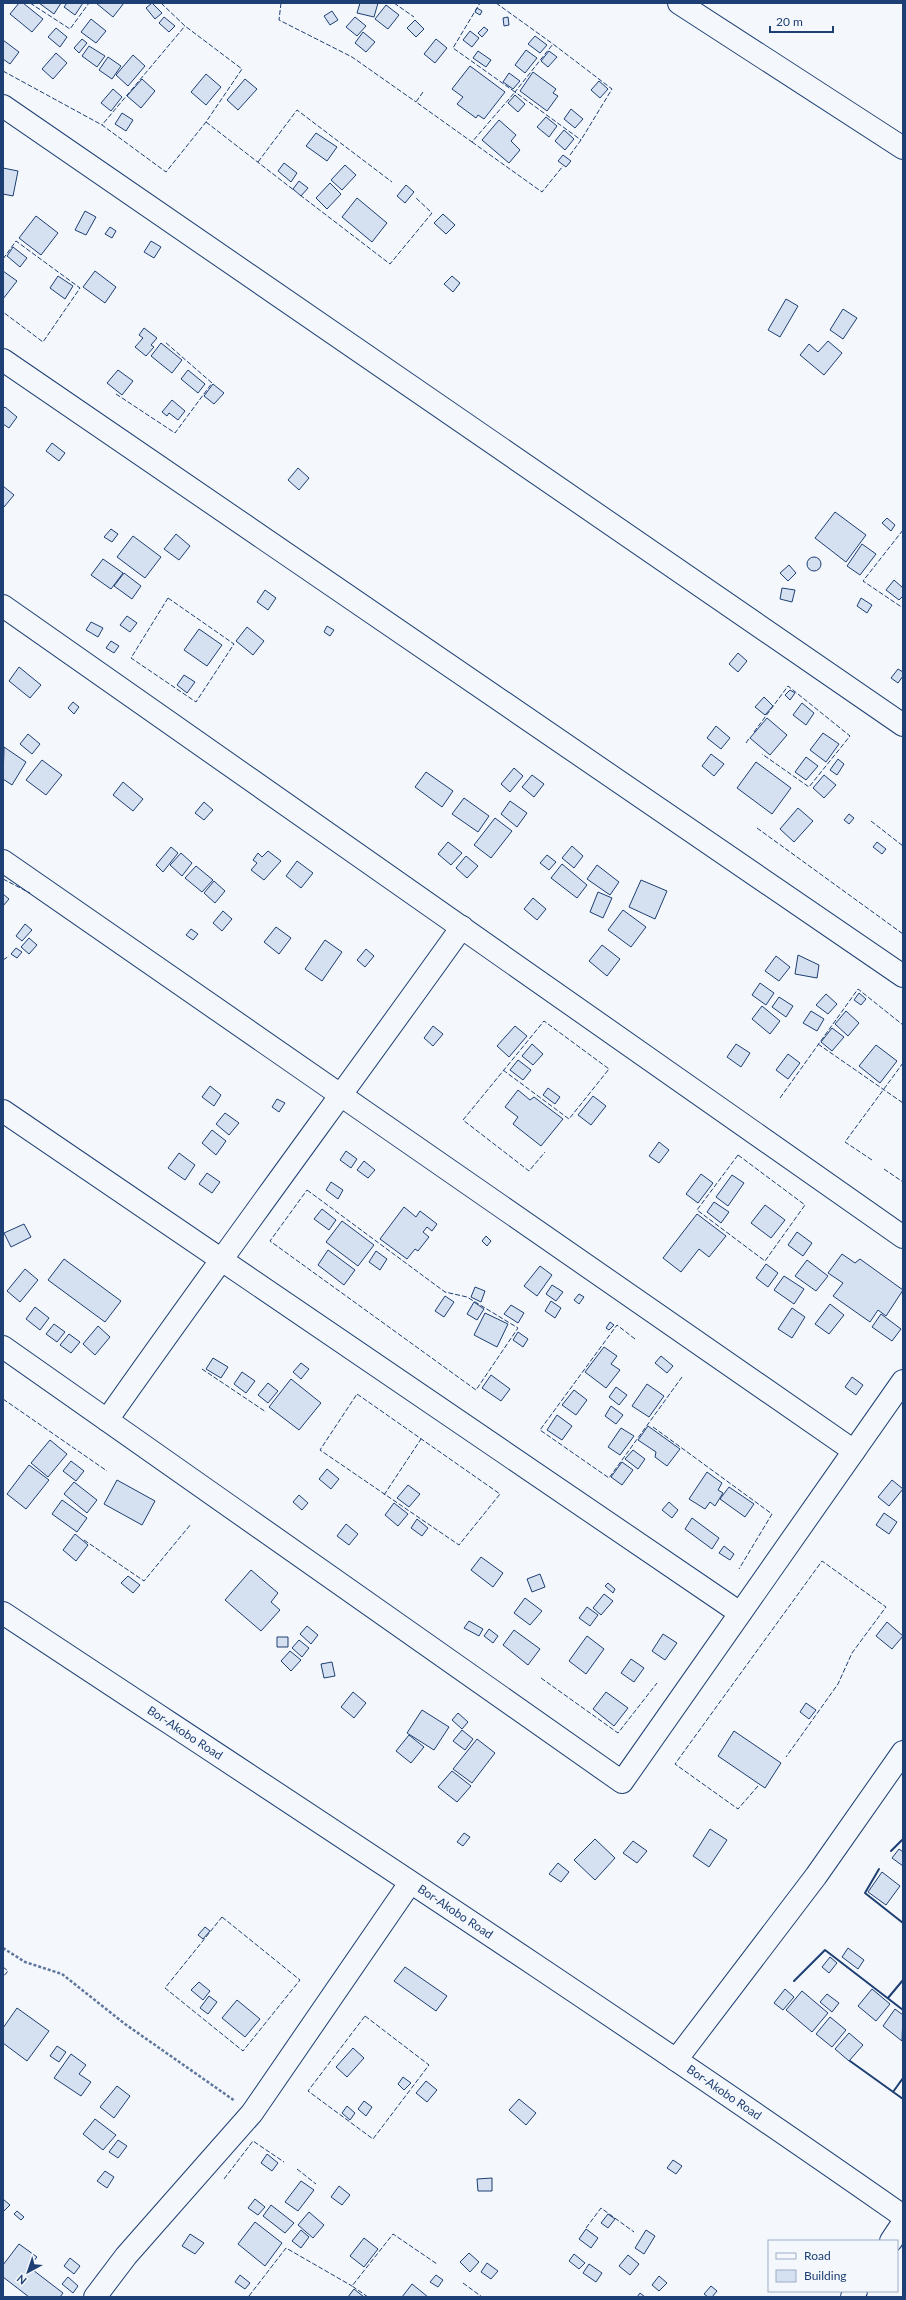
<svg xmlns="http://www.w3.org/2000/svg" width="906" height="2300" viewBox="0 0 906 2300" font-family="Lato,sans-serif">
  <rect width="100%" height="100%" fill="#f4f7fb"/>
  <path fill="#d5e0f0" stroke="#1d3f73" d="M19,3H23L43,19L32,32L10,14Z
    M39,3H61L54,14Z
    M67,3H83L75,15L64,7Z
    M96,3H124L113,17Z
    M152,3L162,13L155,19L146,8Z
    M360,3H378L374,17L357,13Z
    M386,5L399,15L388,29L375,19Z
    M477,8L482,11L480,15L475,12Z
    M332,11L338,20L330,25L324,16Z
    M164,17L175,26L169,32L159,23Z
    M355,17L366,26L357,36L346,27Z
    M508,17L509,25L504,26L503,18Z
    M91,19L106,31L96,43L81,32Z
    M415,20L424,29L416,37L407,28Z
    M484,27L488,30L482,37L478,33Z
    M56,28L67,37L60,47L48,37Z
    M470,31L479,38L472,47L463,40Z
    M363,32L375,42L366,52L355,43Z
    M535,36L547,45L540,53L528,44Z
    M82,39L87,43L79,53L74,48Z
    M436,39L447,48L435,63L424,54Z
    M3,40L19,52L10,64L3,59Z
    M89,46L105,56L97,67L82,56Z
    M526,50L537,58L525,73L515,65Z
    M478,51L491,60L486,67L473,58Z
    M549,51L557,57L548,67L541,61Z
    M56,53L67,63L53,79L42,69Z
    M133,55L145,66L128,86L116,75Z
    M108,57L121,66L112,79L99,70Z
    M470,66L505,92L484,119L478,115L476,118L457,104L463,97L452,89Z
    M533,72L556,89L553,93L558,96L547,111L520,91Z
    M509,73L520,81L513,89L503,82Z
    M206,74L221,87L206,105L191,92Z
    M142,79L155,91L141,108L127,96Z
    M245,79L257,89L238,110L227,100Z
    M599,81L608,89L600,98L591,90Z
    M113,89L122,97L111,111L101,103Z
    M515,95L525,104L518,112L508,103Z
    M571,109L583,119L575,128L564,119Z
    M122,113L133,120L126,131L115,124Z
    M546,117L557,126L549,137L537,127Z
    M499,120L516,135L511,141L520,150L509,163L482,140Z
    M564,130L574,139L565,150L555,141Z
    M316,133L337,147L327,161L306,146Z
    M563,155L571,161L566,167L558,161Z
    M284,163L297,173L291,182L278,171Z
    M345,165L356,175L342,190L331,180Z
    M3,168L18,171L13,196L3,194Z
    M299,181L308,188L301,196L293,189Z
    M330,183L341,194L327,209L316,198Z
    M406,185L414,192L405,203L397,196Z
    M357,198L387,223L372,242L342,217Z
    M85,211L96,217L86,235L75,230Z
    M443,214L455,225L446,234L434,223Z
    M36,216L58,233L41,255L19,238Z
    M110,227L116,231L112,238L105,234Z
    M151,241L161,247L154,258L144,252Z
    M13,247L27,258L20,267L7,256Z
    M3,271L17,281L3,299Z
    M95,271L116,287L105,303L83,287Z
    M58,276L73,286L65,299L50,288Z
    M452,276L460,283L453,292L444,284Z
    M786,299L798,306L780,337L768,330Z
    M843,309L857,318L843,339L830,330Z
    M144,328L157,338L151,345L154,347L146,356L135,347L143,338L139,335Z
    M828,341L842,353L824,375L800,355L809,344L818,352Z
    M161,343L182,360L172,373L151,356Z
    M118,370L133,381L122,395L107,383Z
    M188,370L205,384L198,393L181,379Z
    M213,384L224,393L214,404L204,396Z
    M172,400L185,411L178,420L169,413L167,416L162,412Z
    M5,407L17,417L9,428L3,424V409Z
    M52,443L65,453L59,461L46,451Z
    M298,468L309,478L299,490L288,480Z
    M3,486L14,495L4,507L3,506Z
    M835,512L866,535L846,562L815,538Z
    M887,518L895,525L891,531L882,523Z
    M111,529L118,534L112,542L104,537Z
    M176,534L190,546L179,560L164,549Z
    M133,536L161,557L145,578L117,557Z
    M862,544L876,554L860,575L847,566Z
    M807 564a7 7 0 1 1 14 0a7 7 0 1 1-14 0Z
    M103,559L123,573L111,589L91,575Z
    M789,565L796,573L788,581L780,573Z
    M124,573L141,586L132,599L114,586Z
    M894,580L903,588V596L899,600L886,590Z
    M782,588L795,590L792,602L780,599Z
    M265,590L276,598L268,610L257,602Z
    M861,598L872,605L867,613L857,606Z
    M127,616L137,623L130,632L120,625Z
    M91,622L103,628L98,637L86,630Z
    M327,626L334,630L330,636L324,632Z
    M247,627L264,641L253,655L236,641Z
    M199,629L222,645L207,666L184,650Z
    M111,641L119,646L114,653L106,648Z
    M738,653L747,661L738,672L729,664Z
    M19,667L41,685L30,698L9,681Z
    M898,669L903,672V676L898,683L891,678Z
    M184,675L195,682L187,693L177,685Z
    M790,690L795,693L790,700L785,695Z
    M764,697L773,706L765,715L755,707Z
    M73,702L79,707L74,714L68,708Z
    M802,703L814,713L806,725L793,715Z
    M767,718L787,735L770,755L750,738Z
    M716,726L730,738L721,749L707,738Z
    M823,733L839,744L826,762L810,750Z
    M28,734L40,744L32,754L20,744Z
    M4,747L26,762L12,785L3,779Z
    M711,754L724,764L714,776L702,766Z
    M806,757L818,766L806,780L795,772Z
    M838,759L844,764L837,775L830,770Z
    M42,760L62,775L46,795L26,780Z
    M756,762L791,788L772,814L737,788Z
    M514,768L523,776L510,792L501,784Z
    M426,772L453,791L442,807L415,787Z
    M532,775L544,784L534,797L522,787Z
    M824,775L836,785L824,798L813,788Z
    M123,782L143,799L133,811L113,795Z
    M464,798L489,816L478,832L452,814Z
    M510,801L527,813L517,827L501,814Z
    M204,802L213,810L204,820L195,813Z
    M798,808L813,821L794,842L780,829Z
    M849,814L854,818L849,824L844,820Z
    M495,818L512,831L491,858L474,845Z
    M448,842L462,853L451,865L438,854Z
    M877,842L886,849L882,854L873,847Z
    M572,846L583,856L574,868L562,858Z
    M171,847L178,853L163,872L156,865Z
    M268,851L281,861L264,880L251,870L257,863L253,860L258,853L262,857Z
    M181,853L192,863L182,876L170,865Z
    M547,855L556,862L549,870L540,863Z
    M466,856L478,866L467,878L456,868Z
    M297,861L313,873L301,888L286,876Z
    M562,864L587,885L577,898L551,878Z
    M597,865L619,882L610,895L587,879Z
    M196,866L213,880L202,892L185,878Z
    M641,880L667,891L655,919L629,907Z
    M214,881L225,891L215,903L204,893Z
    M598,892L612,898L603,918L590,912Z
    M3,894L9,899L3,906Z
    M533,898L546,909L537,920L524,909Z
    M623,910L646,927L631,947L608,930Z
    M223,911L232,919L222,931L213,923Z
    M25,924L32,930L22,941L16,936Z
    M276,927L291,938L279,954L264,942Z
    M191,929L198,934L193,940L186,935Z
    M29,938L37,945L29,954L21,947Z
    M325,940L342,952L322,981L305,969Z
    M602,945L620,959L607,976L589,961Z
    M16,948L22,952L17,958L11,954Z
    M366,949L374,956L365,967L357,960Z
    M798,955L819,965L817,978L795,974Z
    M776,956L790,967L779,981L765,971Z
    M760,983L774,993L766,1005L752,995Z
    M859,993L866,999L861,1005L854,1000Z
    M826,994L837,1004L828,1014L816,1005Z
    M779,997L793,1006L786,1017L772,1007Z
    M762,1006L780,1021L770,1034L752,1019Z
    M811,1011L824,1019L817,1031L803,1023Z
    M846,1011L859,1023L848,1036L835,1024Z
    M433,1026L443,1034L433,1046L424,1038Z
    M515,1026L527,1036L509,1057L497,1046Z
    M832,1028L844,1037L832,1051L821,1042Z
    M532,1044L543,1054L533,1065L522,1056Z
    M736,1044L750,1053L741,1067L727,1057Z
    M876,1045L897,1061L880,1083L859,1066Z
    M788,1054L800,1063L788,1079L776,1070Z
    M518,1060L531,1070L523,1080L510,1070Z
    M210,1086L221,1095L214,1106L202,1097Z
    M548,1088L560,1097L555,1104L543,1095Z
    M518,1090L530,1100L534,1097L563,1119L541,1146L513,1124L518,1117L505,1107Z
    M593,1096L606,1106L591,1125L578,1115Z
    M277,1099L285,1103L279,1112L272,1107Z
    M225,1113L239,1123L229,1135L216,1124Z
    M212,1130L226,1141L216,1155L202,1143Z
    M659,1142L669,1150L659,1163L649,1156Z
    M346,1151L357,1159L351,1168L340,1160Z
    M179,1153L195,1165L185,1180L168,1168Z
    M364,1161L375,1170L368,1178L357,1170Z
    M207,1173L220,1182L212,1193L199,1184Z
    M701,1174L713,1183L698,1203L686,1194Z
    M732,1175L744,1183L728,1206L716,1197Z
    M331,1182L343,1190L338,1199L326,1190Z
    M714,1202L729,1212L721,1223L707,1212Z
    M765,1205L785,1220L771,1238L751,1223Z
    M404,1207L416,1217L420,1211L437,1224L432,1231L427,1227L423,1232L429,1237L418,1251L415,1249L407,1259L380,1239Z
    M322,1209L336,1220L329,1230L314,1219Z
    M697,1214L726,1236L709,1257L699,1249L681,1272L663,1258Z
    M342,1221L374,1245L358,1266L326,1242Z
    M24,1224L31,1237L11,1247L4,1233Z
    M797,1232L812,1243L803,1256L788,1245Z
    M486,1236L491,1241L487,1246L482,1241Z
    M328,1250L355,1270L344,1285L318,1265Z
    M376,1251L387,1259L380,1270L369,1262Z
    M842,1254L855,1263L860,1259L903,1290L886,1316L878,1310L870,1322L833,1296L843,1283L828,1273Z
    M64,1259L121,1301L105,1322L48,1280Z
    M807,1260L828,1276L816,1291L795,1276Z
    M766,1264L778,1273L768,1287L756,1278Z
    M540,1266L552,1275L537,1296L524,1286Z
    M25,1269L38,1280L20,1302L7,1291Z
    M784,1276L804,1289L794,1304L774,1290Z
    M552,1285L563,1292L556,1301L546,1294Z
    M475,1287L485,1291L481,1302L471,1297Z
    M579,1294L584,1297L579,1304L574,1300Z
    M445,1296L454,1302L444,1317L435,1311Z
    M551,1301L561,1308L555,1318L545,1311Z
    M474,1302L484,1309L477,1320L467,1314Z
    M830,1304L844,1315L829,1334L815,1324Z
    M511,1305L524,1313L518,1323L504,1314Z
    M35,1307L49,1318L40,1330L26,1319Z
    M792,1308L805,1317L792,1338L778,1329Z
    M485,1313L508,1324L497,1347L474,1335Z
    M881,1314L901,1329L892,1341L872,1327Z
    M610,1322L614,1325L609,1330L606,1328Z
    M54,1324L65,1332L57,1342L46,1334Z
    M98,1326L110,1337L95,1355L83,1344Z
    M518,1332L528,1339L523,1347L513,1340Z
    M69,1334L80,1342L71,1353L60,1345Z
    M604,1347L617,1356L611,1364L620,1370L606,1388L585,1372Z
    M661,1356L673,1366L667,1373L655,1363Z
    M213,1358L228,1367L221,1378L206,1369Z
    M301,1363L309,1369L301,1379L293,1372Z
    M242,1372L255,1381L246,1393L234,1384Z
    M491,1375L510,1389L501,1401L482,1388Z
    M852,1377L863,1385L856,1395L845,1387Z
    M291,1379L321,1403L299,1430L269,1407Z
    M268,1383L278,1391L268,1403L258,1395Z
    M647,1384L664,1396L649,1417L632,1406Z
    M616,1387L627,1395L619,1405L609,1397Z
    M574,1390L587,1400L576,1415L562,1405Z
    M611,1406L623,1415L616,1424L605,1416Z
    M557,1415L572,1426L562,1440L547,1430Z
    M648,1426L680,1449L667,1466L655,1457L656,1452L638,1440Z
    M621,1428L634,1436L620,1455L608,1447Z
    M50,1440L67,1454L48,1477L31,1463Z
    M633,1450L645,1459L638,1469L625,1459Z
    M71,1461L84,1471L76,1481L63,1471Z
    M622,1462L633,1470L622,1485L611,1477Z
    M29,1465L49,1480L26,1509L7,1494Z
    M327,1469L339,1479L331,1489L319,1479Z
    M707,1472L722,1483L718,1490L723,1493L715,1506L710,1502L705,1509L689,1499Z
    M117,1480L155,1501L142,1525L104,1504Z
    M892,1480L903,1489L889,1506L878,1497Z
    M74,1482L97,1500L87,1513L64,1494Z
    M408,1485L420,1494L409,1507L397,1498Z
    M729,1487L754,1504L745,1517L720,1499Z
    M299,1495L308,1503L302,1510L293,1502Z
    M62,1500L87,1518L77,1532L52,1514Z
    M669,1502L678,1510L672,1518L662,1510Z
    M394,1503L408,1514L398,1526L385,1515Z
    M884,1513L897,1522L889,1534L876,1525Z
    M692,1518L719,1538L712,1549L685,1529Z
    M417,1519L428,1528L422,1536L411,1528Z
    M346,1524L358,1534L349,1545L337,1536Z
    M75,1534L88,1545L76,1561L63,1550Z
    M724,1546L734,1554L730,1560L719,1553Z
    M481,1557L503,1573L493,1587L471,1570Z
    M251,1570L278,1593L271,1602L280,1610L261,1631L225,1600Z
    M540,1574L545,1587L532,1592L527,1579Z
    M128,1576L140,1585L133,1593L121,1583Z
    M608,1583L615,1589L613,1593L605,1586Z
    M604,1594L613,1601L601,1615L593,1608Z
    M525,1598L542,1611L530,1625L514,1613Z
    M587,1607L598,1615L590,1626L579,1618Z
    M469,1621L483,1629L479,1636L464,1628Z
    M887,1622L903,1636L892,1649L876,1636Z
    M307,1626L318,1635L311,1644L300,1634Z
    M489,1629L498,1636L493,1643L484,1636Z
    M514,1630L540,1649L528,1665L503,1645Z
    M663,1634L677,1643L665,1660L652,1651Z
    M587,1636L604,1649L586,1674L569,1661Z
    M277,1637H288V1647H277Z
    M299,1640L309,1648L302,1657L292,1648Z
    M290,1651L301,1660L291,1671L281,1661Z
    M631,1659L644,1668L634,1682L621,1673Z
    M332,1662L335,1676L324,1678L321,1664Z
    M353,1692L366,1703L354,1718L341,1707Z
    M606,1692L628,1708L614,1726L593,1709Z
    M806,1703L816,1710L809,1719L800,1712Z
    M422,1710L449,1727L434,1750L407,1733Z
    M458,1713L468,1722L462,1729L452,1720Z
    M462,1730L473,1739L465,1750L453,1741Z
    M734,1731L781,1763L765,1788L718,1756Z
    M409,1735L424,1747L411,1763L396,1751Z
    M477,1739L495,1753L472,1783L453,1769Z
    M452,1771L471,1786L457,1802L438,1787Z
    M710,1829L727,1840L709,1867L693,1856Z
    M464,1833L470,1837L463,1846L457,1842Z
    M595,1839L615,1858L595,1880L574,1860Z
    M633,1841L647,1851L637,1863L623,1853Z
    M899,1849L903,1852V1866L892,1858Z
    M558,1863L569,1872L561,1882L549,1874Z
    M882,1872L900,1886L886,1905L868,1892Z
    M205,1927L210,1931L203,1939L198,1935Z
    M848,1948L864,1960L858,1969L842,1957Z
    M830,1957L837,1963L829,1973L822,1967Z
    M405,1967L447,1996L436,2011L394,1981Z
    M199,1982L210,1991L203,2000L191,1990Z
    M785,1989L794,1997L783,2010L774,2003Z
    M872,1989L890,2004L876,2021L858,2006Z
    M802,1991L828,2013L812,2032L786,2010Z
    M827,1994L839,2003L832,2012L820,2002Z
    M209,1996L217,2002L208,2014L200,2008Z
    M237,2000L260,2019L245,2037L222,2018Z
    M17,2008L49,2031L27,2061L3,2043V2028Z
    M895,2009L903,2015L902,2041L883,2026Z
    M830,2017L846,2030L832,2047L816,2034Z
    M849,2033L863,2045L849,2061L835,2049Z
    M57,2046L66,2052L59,2062L50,2056Z
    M353,2048L364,2058L347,2077L336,2067Z
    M71,2054L86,2065L79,2074L91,2082L81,2096L54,2078Z
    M403,2077L411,2083L404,2090L398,2084Z
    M426,2081L437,2090L427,2102L416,2093Z
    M117,2086L130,2096L114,2118L100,2107Z
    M519,2099L536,2113L526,2125L509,2110Z
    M364,2101L372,2107L366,2116L358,2109Z
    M347,2106L355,2113L350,2120L342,2113Z
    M95,2119L116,2135L103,2150L83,2134Z
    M118,2140L127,2146L118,2158L109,2152Z
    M267,2154L278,2163L272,2171L261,2163Z
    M673,2160L682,2166L676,2174L667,2168Z
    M105,2171L114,2177L107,2188L97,2181Z
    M492,2178V2191H478L477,2179Z
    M301,2181L314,2190L298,2211L285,2202Z
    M339,2186L350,2195L342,2205L331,2197Z
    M3,2199L10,2205L3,2212Z
    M255,2199L265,2207L258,2215L248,2208Z
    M271,2205L294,2223L285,2233L263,2216Z
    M17,2211L24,2217L21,2220L14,2214Z
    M309,2212L324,2225L313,2238L298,2225Z
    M608,2214L615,2219L608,2228L601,2223Z
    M255,2222L282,2243L265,2266L238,2244Z
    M586,2229L598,2238L591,2248L579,2239Z
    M301,2230L309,2237L301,2248L292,2241Z
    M646,2230L655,2236L644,2254L635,2248Z
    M190,2234L204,2243L195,2254L182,2246Z
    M364,2238L378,2249L364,2267L350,2256Z
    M19,2244L37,2257L29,2267L63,2293L60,2297H29L3,2277V2265Z
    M469,2253L479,2262L470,2272L460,2262Z
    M574,2254L585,2263L579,2269L569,2261Z
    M628,2255L639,2264L630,2275L619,2266Z
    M70,2258L80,2266L74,2274L64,2266Z
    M487,2263L498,2271L491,2279L481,2272Z
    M589,2264L602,2273L596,2282L583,2273Z
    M240,2275L250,2283L245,2289L235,2282Z
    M436,2275L443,2280L438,2287L430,2282Z
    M659,2276L667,2283L659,2291L652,2285Z
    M68,2277L78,2286L73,2293L62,2284Z
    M412,2284L428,2297H402Z
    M711,2286L717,2291L712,2297H708L704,2294Z
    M354,2289L364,2297H348Z
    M640,2293L645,2297H637Z"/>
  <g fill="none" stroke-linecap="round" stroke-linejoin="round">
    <g stroke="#1d3f73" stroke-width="24">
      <g id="minor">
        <path d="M679,3L903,148"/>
        <path d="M3,106L903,725"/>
        <path d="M3,360L903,976"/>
        <path d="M3,606L903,1237"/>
        <path d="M3,861L854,1451"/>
        <path d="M3,1111L740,1613"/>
        <path d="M3,1347L622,1782L903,1381"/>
        <path d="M107,1420C223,1255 344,1092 462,927"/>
        <path id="s1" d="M3,1613C304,1812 607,2009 903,2216"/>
        <path d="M676,2060L816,1876L903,1752"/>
        <path d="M891,2241L903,2223"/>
        <path d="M95,2297L126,2256L252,2113L410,1883"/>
        <path d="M852,2297L856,2291"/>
      </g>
    </g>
    <path stroke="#5e769c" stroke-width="2.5" stroke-dasharray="3 2" stroke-linecap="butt" d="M3,1948L25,1962L62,1974L125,2024L235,2101"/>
    <use href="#minor" stroke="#f4f7fb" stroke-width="22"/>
    <path stroke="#1d3f73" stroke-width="1" stroke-dasharray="5 2" stroke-linecap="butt" d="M30,3L70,29L89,3
      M161,3L185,26L242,69L206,122L166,172L102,125L185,26
      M281,3L279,20L352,57L416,102
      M394,3L414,17
      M496,3L553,44
      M3,71L102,125
      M423,92L416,102L472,142L515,92L453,48L480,3
      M206,122L295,191
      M472,142L542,192L563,166
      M570,155L581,140L612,89L553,44L515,92L581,140
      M258,162L297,110L392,182
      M300,195L390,264L432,213L416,198
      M3,259L16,241L80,288L43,342L3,312
      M116,394L175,433L212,383L165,342
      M903,530L863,581L903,608
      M168,598L234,644L196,702L131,658Z
      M754,732L788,686L850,736L809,787L762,754
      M746,743L750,737
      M871,821L903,846
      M757,828L903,934
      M3,879L30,893
      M3,960L9,956
      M818,1044L903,1103
      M503,1070L569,1119L609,1069L544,1021L463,1120L529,1171L545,1152
      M780,1098L858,989L903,1025
      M738,1155L805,1205L765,1261L697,1210Z
      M872,1160L845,1142L903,1063
      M884,1169L903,1182
      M307,1190L445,1292L467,1297L518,1328L476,1390L270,1241Z
      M635,1339L617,1325L540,1430L609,1478L682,1377
      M202,1369L266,1412
      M357,1394L500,1494L459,1545L320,1450Z
      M3,1399L107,1471
      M653,1427L772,1514L739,1569
      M384,1495L421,1439
      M84,1540L144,1581L191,1524
      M541,1678L618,1733L657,1683
      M758,1786L738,1809L675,1764L822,1561L886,1607L852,1653L838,1684L786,1757
      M222,1917L300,1980L243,2051L165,1988Z
      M3,1967L8,1971L3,1977
      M365,2016L429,2065L373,2139L308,2091Z
      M297,2169L316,2184
      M224,2179L253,2141L284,2162
      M586,2228L601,2208L634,2232
      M463,2283L482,2297
      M249,2296L286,2248L352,2286
      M368,2297L352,2286L393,2234L437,2264"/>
    <path stroke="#1d3f73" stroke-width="2" d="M891,1851L902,1840L903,1841
      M879,1869L865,1893L903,1923
      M794,1981L825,1950L903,2010
      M888,1998L903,1980
      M850,2061L903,2099
      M893,2092L903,2078"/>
  </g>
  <g text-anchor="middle" stroke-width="3" stroke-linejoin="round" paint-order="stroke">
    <g font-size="12" fill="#1d3f73" stroke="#f4f7fb">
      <text dy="4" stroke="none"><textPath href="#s1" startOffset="218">Bor-Akobo Road</textPath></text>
      <text dy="4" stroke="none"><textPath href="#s1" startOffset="542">Bor-Akobo Road</textPath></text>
      <text dy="4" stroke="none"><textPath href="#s1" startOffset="866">Bor-Akobo Road</textPath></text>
    </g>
  </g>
  <rect width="906" height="2300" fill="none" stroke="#1d3f73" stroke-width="8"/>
  <rect x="768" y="2240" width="130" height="52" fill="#f4f7fb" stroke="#9eadc5"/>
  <rect x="776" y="2253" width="20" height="6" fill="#f4f7fb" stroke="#9eadc5"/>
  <text x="804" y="2260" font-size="12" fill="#1d3f73">Road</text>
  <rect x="776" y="2270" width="20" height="12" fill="#d5e0f0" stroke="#9eadc5"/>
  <text x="804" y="2280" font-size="12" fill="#1d3f73">Building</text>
  <g transform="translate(28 2272) rotate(220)" stroke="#f4f7fb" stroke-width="3" paint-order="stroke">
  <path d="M0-3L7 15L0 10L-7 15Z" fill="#1d3f73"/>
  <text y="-6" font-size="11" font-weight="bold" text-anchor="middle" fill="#1d3f73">N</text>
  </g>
  <path d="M770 26v6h63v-6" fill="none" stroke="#1d3f73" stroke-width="2"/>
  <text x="776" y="26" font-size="12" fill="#1d3f73" stroke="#f4f7fb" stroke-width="3" paint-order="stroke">20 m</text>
</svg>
